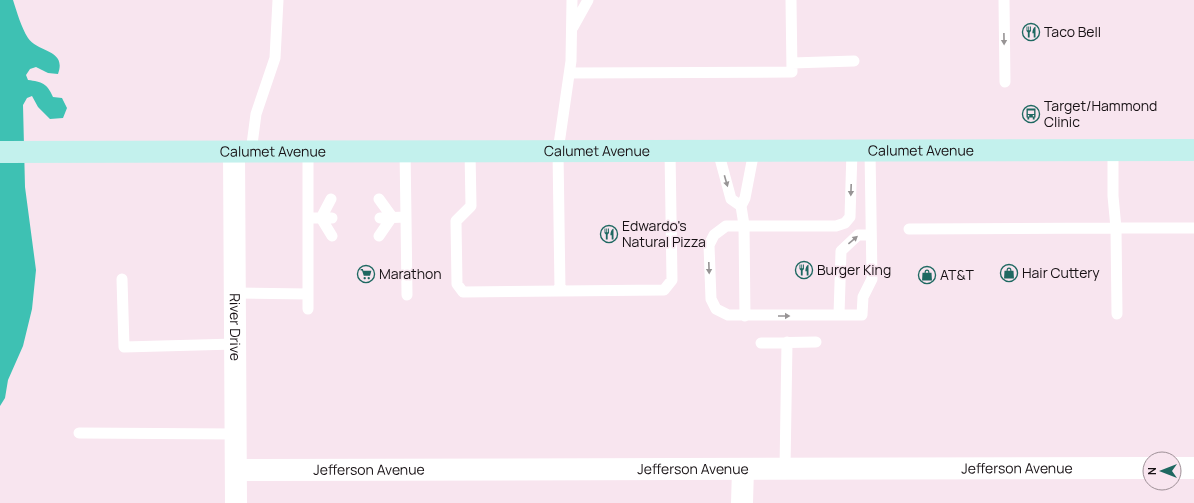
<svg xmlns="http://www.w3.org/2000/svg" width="1194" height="503" viewBox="0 0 1194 503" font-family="Manrope,sans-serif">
  <rect width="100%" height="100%" fill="#f8e5ef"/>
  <path fill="#3ec1b3" d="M0,0H13C17,12 21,27 28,38C38,53 67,49 58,74L48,73L36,67L30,69L26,75L28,80C42,82 47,83 53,97L62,98L67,108L63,118L50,119L38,107L32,96L27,98L23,105L25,187L36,270L32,309L23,346L8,380L5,398L0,406Z"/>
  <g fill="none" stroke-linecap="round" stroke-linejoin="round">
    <path stroke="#fff" stroke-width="11" d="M1004,0L1005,82
      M573,27L588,0
      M792,63L854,61
      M570,73L792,72L791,0
      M470,151L471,206L456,221L457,284L463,292L664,290L672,280L670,151
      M718,151L731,199L741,206
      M852,151L850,217L845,223L836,226H726L714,235L709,245L711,299L716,309L728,315H862L863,297L872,279L870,151
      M251,152L256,114L275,58L278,0
      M308,152V309
      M379,199L392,217
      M406,217L407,295
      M308,218H332
      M321,218L331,199
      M321,218L332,236
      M380,218L406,217L405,151
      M909,229L1116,228L1113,196V151
      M379,236L392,217
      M122,279L124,347L235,344
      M560,290L558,151L571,61L572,0
      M234,293L308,294
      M1117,314L1116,228H1194
      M839,315L841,251L858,235H871
      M745,316L744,225L741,206L745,198L754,151
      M761,343L816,342
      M79,433L235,434
      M785,469L787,342"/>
    <g stroke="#fff" stroke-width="22">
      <path id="s1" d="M234,152L236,503"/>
      <path d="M1174,468H1194"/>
      <path id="s2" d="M236,470L1150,468"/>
      <path d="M742,503L743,469"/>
    </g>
    <path stroke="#c3f1ed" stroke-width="22" id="s3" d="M0,152L1194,150"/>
  </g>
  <defs><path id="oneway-solid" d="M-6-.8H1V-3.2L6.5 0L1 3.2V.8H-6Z"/></defs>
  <g fill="#979495">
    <use href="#oneway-solid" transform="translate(1004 39) rotate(89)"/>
    <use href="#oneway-solid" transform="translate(726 181) rotate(74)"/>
    <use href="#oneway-solid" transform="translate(851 190) rotate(92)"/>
    <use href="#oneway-solid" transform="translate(853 240) rotate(-40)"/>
    <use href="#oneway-solid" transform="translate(709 268) rotate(88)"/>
    <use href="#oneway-solid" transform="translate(784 316)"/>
  </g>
  <defs>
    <g id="restaurant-ring" transform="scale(0.9)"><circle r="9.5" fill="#f8e5ef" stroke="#1e6861" stroke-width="1.5"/><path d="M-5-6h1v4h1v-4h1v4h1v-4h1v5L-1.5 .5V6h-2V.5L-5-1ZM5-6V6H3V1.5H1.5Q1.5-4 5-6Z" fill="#1e6861"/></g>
    <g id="bus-ring" transform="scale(0.9)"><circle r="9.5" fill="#f8e5ef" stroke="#1e6861" stroke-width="1.5"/><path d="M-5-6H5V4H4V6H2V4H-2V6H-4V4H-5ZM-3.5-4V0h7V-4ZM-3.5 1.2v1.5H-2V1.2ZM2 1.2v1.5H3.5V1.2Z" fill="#1e6861"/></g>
    <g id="shop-ring" transform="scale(0.9)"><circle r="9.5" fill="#f8e5ef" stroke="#1e6861" stroke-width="1.5"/><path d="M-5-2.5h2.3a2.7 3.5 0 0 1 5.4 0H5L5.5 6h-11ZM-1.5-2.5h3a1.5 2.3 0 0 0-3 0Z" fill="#1e6861"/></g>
    <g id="supermarket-ring" transform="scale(0.9)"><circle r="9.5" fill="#f8e5ef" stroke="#1e6861" stroke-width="1.5"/><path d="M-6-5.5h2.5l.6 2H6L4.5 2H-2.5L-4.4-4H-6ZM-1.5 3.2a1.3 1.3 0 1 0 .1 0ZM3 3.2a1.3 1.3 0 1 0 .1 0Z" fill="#1e6861"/></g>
  </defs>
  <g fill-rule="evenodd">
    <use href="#restaurant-ring" x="1031" y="32"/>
    <use href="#bus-ring" x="1031" y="114"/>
    <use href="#restaurant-ring" x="609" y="234"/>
    <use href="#restaurant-ring" x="804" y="270"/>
    <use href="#shop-ring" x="1009" y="273"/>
    <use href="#supermarket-ring" x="366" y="274"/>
    <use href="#shop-ring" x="927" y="275"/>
  </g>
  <g text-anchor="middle" stroke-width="3" stroke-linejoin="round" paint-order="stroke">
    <g font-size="14" fill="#171114" stroke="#f8e5ef" text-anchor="start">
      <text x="1044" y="37">Taco Bell</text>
      <text x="1044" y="111">Target/Hammond<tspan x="1044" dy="16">Clinic</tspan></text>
      <text x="622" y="231">Edwardo's<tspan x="622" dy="16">Natural Pizza</tspan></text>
      <text x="817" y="275">Burger King</text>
      <text x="1022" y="278">Hair Cuttery</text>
      <text x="379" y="279">Marathon</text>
      <text x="940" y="280">AT&amp;T</text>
    </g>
    <g font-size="14" fill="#171114" stroke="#f8e5ef">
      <text dy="5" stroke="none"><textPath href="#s3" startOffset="273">Calumet Avenue</textPath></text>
      <text dy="5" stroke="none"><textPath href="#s3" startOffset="597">Calumet Avenue</textPath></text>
      <text dy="5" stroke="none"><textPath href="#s3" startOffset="921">Calumet Avenue</textPath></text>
      <text dy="5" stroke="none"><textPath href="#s1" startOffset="175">River Drive</textPath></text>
      <text dy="5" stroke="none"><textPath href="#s2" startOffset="133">Jefferson Avenue</textPath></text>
      <text dy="5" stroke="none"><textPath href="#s2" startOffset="457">Jefferson Avenue</textPath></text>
      <text dy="5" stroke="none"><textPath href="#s2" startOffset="781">Jefferson Avenue</textPath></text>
    </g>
  </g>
  <g transform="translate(1162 471) rotate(270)"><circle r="19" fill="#f8e5ef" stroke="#9e9097"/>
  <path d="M0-3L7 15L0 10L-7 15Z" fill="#1e6861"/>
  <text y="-6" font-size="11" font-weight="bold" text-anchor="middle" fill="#171114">N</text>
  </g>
</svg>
